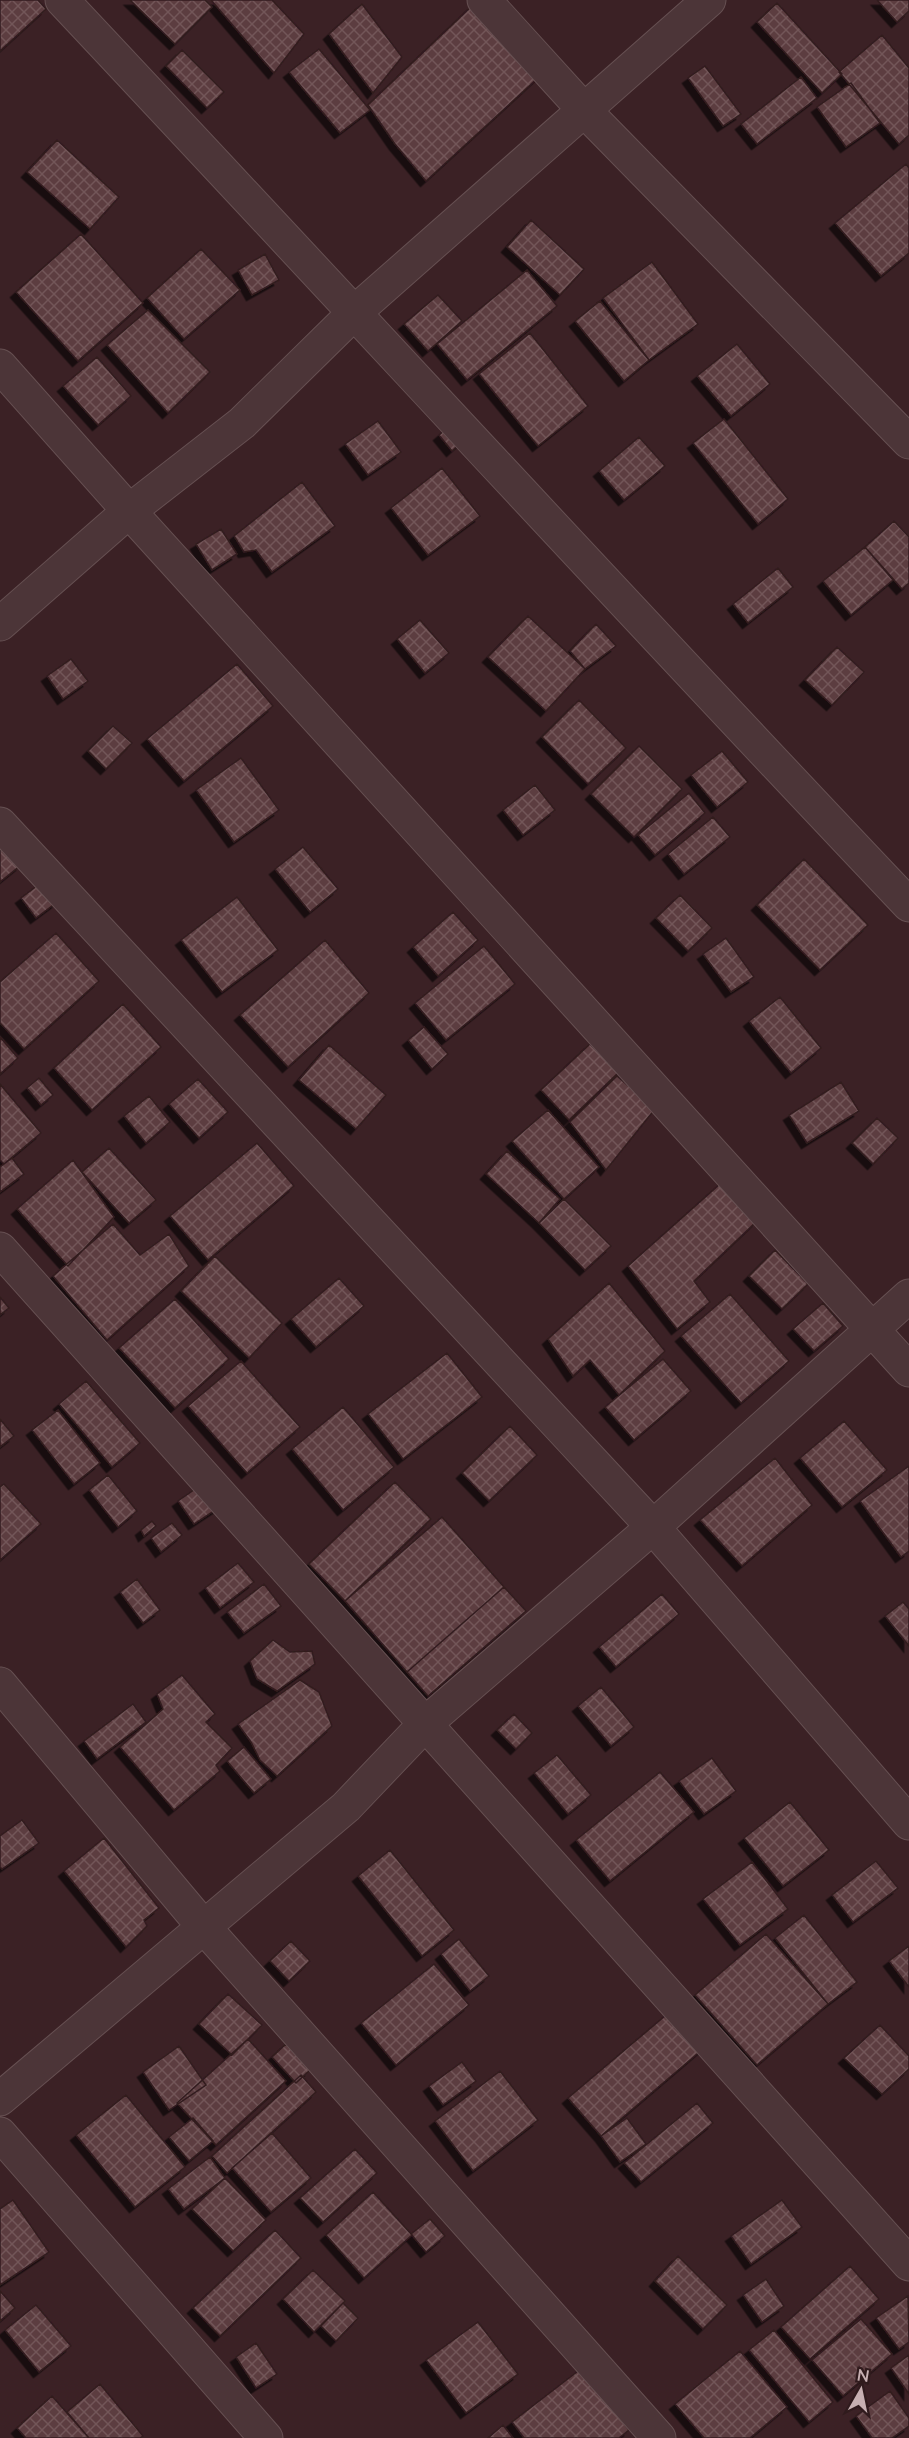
<svg xmlns="http://www.w3.org/2000/svg" width="909" height="2438" viewBox="0 0 909 2438" font-family="Lato,sans-serif">
  <defs>
    <pattern id="building-cross-hatch" width="8" height="8" patternUnits="userSpaceOnUse" patternTransform="scale(1.5)"><rect width="8" height="8" fill="#5c3d40"/><path d="M0 0l8 8M0 8l8-8" fill="none" stroke="#725659"/></pattern>
    <filter id="shadow"><feDropShadow dx="-5.5" dy="5.5" stdDeviation="0" flood-color="#0009"/></filter>
  </defs>
  <rect width="100%" height="100%" fill="#3b2125"/>
  <path fill="url(#building-cross-hatch)" stroke="#321c1f" stroke-width="1.5" filter="url(#shadow)" d="M0,0H38L46,9L0,51Z
    M130,0H205L212,7L175,44Z
    M211,0H272L304,34L274,73Z
    M877,0H909V11L897,22Z
    M777,3L842,74L822,93L757,22Z
    M362,4L402,57L373,93L329,34Z
    M473,5L540,76L426,181L395,144L368,105Z
    M882,35L909,68V135L899,144L839,72Z
    M319,49L370,110L340,133L289,72Z
    M182,50L224,92L207,108L166,66Z
    M705,66L741,114L723,126L688,78Z
    M801,77L817,98L757,144L741,124Z
    M851,83L880,123L846,147L817,107Z
    M57,140L119,197L90,229L27,172Z
    M906,164L909,168V253L881,276L835,223Z
    M531,220L584,269L560,295L507,247Z
    M81,234L143,303L78,361L16,292Z
    M201,249L240,290L184,339L147,298Z
    M265,254L279,280L252,295L238,270Z
    M652,262L698,324L649,360L603,298Z
    M527,270L557,306L467,380L437,344Z
    M438,295L462,321L428,351L404,324Z
    M600,301L649,360L624,381L575,321Z
    M148,310L210,372L168,413L107,345Z
    M530,333L588,406L538,446L479,374Z
    M737,344L770,384L731,416L697,376Z
    M97,357L131,396L98,425L63,386Z
    M724,419L788,499L758,524L693,443Z
    M378,421L401,452L368,475L345,444Z
    M452,424L465,439L452,451L439,435Z
    M639,437L665,466L624,500L599,471Z
    M442,468L480,516L428,555L391,508Z
    M302,482L335,526L272,572L256,550L244,552L234,536Z
    M894,521L909,537V583L902,589L865,547Z
    M221,529L237,554L212,570L196,544Z
    M865,547L893,580L851,615L823,581Z
    M778,568L793,587L748,623L733,604Z
    M528,616L585,669L546,711L488,657Z
    M420,620L449,653L425,673L397,639Z
    M596,624L616,646L585,669L570,651Z
    M837,647L864,672L832,705L805,680Z
    M71,659L88,681L63,699L47,676Z
    M237,664L273,706L184,781L147,739Z
    M579,700L626,748L588,784L542,737Z
    M113,726L132,743L106,769L88,751Z
    M639,746L682,789L634,837L591,794Z
    M722,751L748,782L717,807L691,775Z
    M241,758L279,810L234,842L196,790Z
    M535,785L555,810L523,835L503,810Z
    M689,793L705,813L655,855L638,835Z
    M713,817L730,837L684,874L668,854Z
    M0,840L21,865L0,882Z
    M303,847L338,889L310,912L275,869Z
    M804,859L868,925L820,970L757,905Z
    M42,882L57,902L36,918L21,898Z
    M680,895L712,928L688,951L656,918Z
    M237,897L278,950L222,992L181,940Z
    M453,912L478,940L438,976L413,947Z
    M56,933L99,981L24,1049L0,1023V982Z
    M726,938L754,977L731,992L703,954Z
    M325,940L369,993L288,1067L240,1015Z
    M484,946L515,984L446,1040L415,1003Z
    M780,997L821,1048L791,1073L749,1021Z
    M123,1004L161,1047L92,1110L54,1068Z
    M424,1027L448,1054L432,1069L408,1040Z
    M0,1037L18,1058L0,1074Z
    M590,1044L619,1072L569,1120L541,1090Z
    M329,1045L386,1095L356,1129L299,1080Z
    M617,1076L655,1109L606,1170L570,1122Z
    M39,1078L53,1095L41,1105L27,1088Z
    M198,1079L228,1112L199,1138L169,1104Z
    M841,1082L859,1111L807,1143L789,1115Z
    M0,1084L41,1133L4,1164L0,1160Z
    M149,1096L170,1122L146,1143L124,1116Z
    M548,1110L599,1167L564,1199L512,1141Z
    M877,1118L898,1138L873,1164L852,1143Z
    M257,1143L294,1186L208,1260L170,1216Z
    M109,1148L156,1200L129,1223L82,1172Z
    M507,1151L560,1199L539,1223L486,1174Z
    M12,1158L24,1174L0,1192V1167Z
    M73,1160L114,1217L68,1266L17,1209Z
    M720,1184L757,1221L694,1281L710,1302L677,1329L628,1266Z
    M564,1199L611,1246L585,1270L539,1223Z
    M113,1224L140,1255L169,1234L189,1266L107,1340L53,1276Z
    M775,1250L808,1284L782,1309L749,1276Z
    M215,1256L282,1323L249,1358L181,1291Z
    M339,1278L364,1306L316,1347L291,1319Z
    M609,1283L665,1351L619,1395L590,1360L573,1376L548,1339Z
    M730,1294L789,1361L741,1403L681,1336Z
    M0,1297L9,1308L0,1315Z
    M175,1299L229,1359L175,1408L119,1348Z
    M823,1303L843,1326L814,1351L793,1329Z
    M447,1353L482,1397L403,1459L368,1414Z
    M663,1359L691,1391L634,1440L605,1407Z
    M241,1361L300,1427L247,1473L188,1406Z
    M86,1381L140,1443L112,1467L59,1404Z
    M343,1407L394,1467L343,1510L292,1449Z
    M58,1410L100,1463L74,1484L32,1430Z
    M0,1419L14,1436L0,1447Z
    M844,1421L887,1470L842,1507L800,1458Z
    M510,1426L537,1455L489,1501L462,1473Z
    M775,1458L812,1505L742,1566L700,1520Z
    M909,1466V1551L901,1557L860,1501Z
    M108,1475L137,1511L118,1527L89,1490Z
    M395,1482L431,1519L345,1601L309,1564Z
    M4,1484L41,1524L0,1560V1487Z
    M201,1485L218,1508L194,1524L178,1501Z
    M442,1517L504,1587L407,1672L345,1601Z
    M152,1521L156,1526L144,1536L141,1530Z
    M172,1523L182,1535L161,1552L151,1538Z
    M238,1563L254,1582L220,1608L205,1588Z
    M137,1579L160,1610L143,1623L120,1592Z
    M264,1584L281,1606L244,1633L227,1612Z
    M504,1587L526,1611L428,1696L407,1672Z
    M662,1594L679,1614L616,1667L599,1647Z
    M903,1602L909,1609V1646L885,1616Z
    M273,1640L290,1652L312,1651L315,1664L277,1691L257,1679L250,1661Z
    M182,1675L215,1714L206,1722L232,1748L216,1765L220,1771L174,1810L120,1747L163,1709L157,1694Z
    M300,1680L319,1692L332,1726L277,1776L260,1760L251,1742L238,1724Z
    M601,1687L634,1727L611,1746L578,1706Z
    M133,1704L146,1722L97,1759L84,1741Z
    M514,1714L532,1733L516,1749L497,1730Z
    M244,1747L271,1779L254,1793L227,1761Z
    M557,1755L591,1795L568,1814L534,1773Z
    M712,1758L736,1791L704,1814L679,1781Z
    M660,1772L694,1812L610,1881L576,1840Z
    M790,1802L829,1850L783,1886L744,1838Z
    M22,1820L39,1843L2,1869L0,1867V1836Z
    M104,1838L159,1908L144,1920L147,1926L126,1947L64,1871Z
    M390,1850L454,1930L422,1956L358,1876Z
    M876,1861L898,1888L853,1922L832,1895Z
    M752,1862L788,1909L740,1945L703,1899Z
    M804,1915L857,1982L828,2004L775,1938Z
    M766,1934L828,2004L757,2065L695,1995Z
    M459,1939L489,1976L470,1991L441,1954Z
    M291,1941L310,1961L289,1981L270,1961Z
    M909,1946V1987L889,1961Z
    M434,1964L469,2005L396,2065L361,2023Z
    M228,1994L262,2025L232,2055L199,2024Z
    M672,2010L704,2048L601,2136L568,2098Z
    M880,2025L909,2056V2069L882,2094L844,2058Z
    M248,2039L286,2081L216,2145L177,2103Z
    M286,2044L310,2070L296,2083L272,2057Z
    M179,2046L206,2085L169,2110L143,2072Z
    M462,2062L476,2081L443,2105L429,2086Z
    M500,2071L538,2120L473,2171L435,2121Z
    M301,2075L316,2092L227,2173L212,2156Z
    M126,2095L185,2167L135,2207L76,2135Z
    M697,2103L713,2123L641,2182L624,2163Z
    M193,2118L213,2141L189,2161L169,2137Z
    M627,2118L646,2144L620,2162L601,2136Z
    M272,2133L311,2178L271,2212L232,2168Z
    M355,2149L377,2173L323,2222L300,2198Z
    M210,2157L225,2178L184,2209L168,2189Z
    M225,2178L266,2220L233,2251L192,2209Z
    M373,2192L412,2235L364,2278L326,2235Z
    M13,2200L49,2252L0,2285V2209Z
    M782,2200L802,2227L751,2264L731,2236Z
    M430,2219L445,2236L426,2252L411,2234Z
    M275,2230L301,2258L220,2336L193,2308Z
    M678,2256L727,2305L703,2329L655,2281Z
    M850,2266L879,2299L810,2359L781,2327Z
    M313,2270L345,2301L314,2332L283,2299Z
    M766,2279L784,2306L762,2322L743,2295Z
    M0,2291L15,2308L0,2321Z
    M908,2296L909,2342L899,2349L876,2318Z
    M343,2303L358,2318L336,2341L321,2326Z
    M36,2305L71,2346L39,2372L5,2330Z
    M861,2319L892,2354L843,2396L812,2360Z
    M478,2322L518,2374L466,2413L426,2360Z
    M774,2330L833,2402L809,2422L749,2350Z
    M256,2343L277,2374L256,2388L236,2357Z
    M740,2351L787,2407L750,2438H704L675,2404Z
    M909,2355V2394L891,2368Z
    M582,2368L629,2430L619,2438H524L512,2422Z
    M100,2384L143,2436L140,2438H89L67,2412Z
    M890,2391L909,2418V2426L892,2438H872L856,2416Z
    M52,2396L89,2438H26L17,2428Z
    M503,2425L513,2438H488Z"/>
  <g fill="none" stroke-linecap="round" stroke-linejoin="round">
    <g stroke="#665052" stroke-width="35">
      <path id="street" d="M62,0C345,301 624,605 909,905
        M484,0L584,110L909,442
        M0,366L129,511L909,1370
        M0,624L129,511L242,423L355,312L709,0
        M0,824L653,1527L909,1823
        M0,1249L909,2264
        M0,1684L203,1926L659,2438
        M0,2099L346,1807L426,1723L653,1527L909,1296
        M0,2134L266,2438"/>
    </g>
    <use href="#street" stroke="#4c3538" stroke-width="33"/>
  </g>
  <g transform="translate(861 2390) rotate(9)" stroke="#301b1d" stroke-width="4.5" paint-order="stroke">
  <path d="M0-4.5L10 22L0 15L-10 22Z" fill="#c7b0b2"/>
  <text y="-9" font-size="16" font-weight="bold" text-anchor="middle" fill="#c7b0b2">N</text>
  </g>
</svg>
